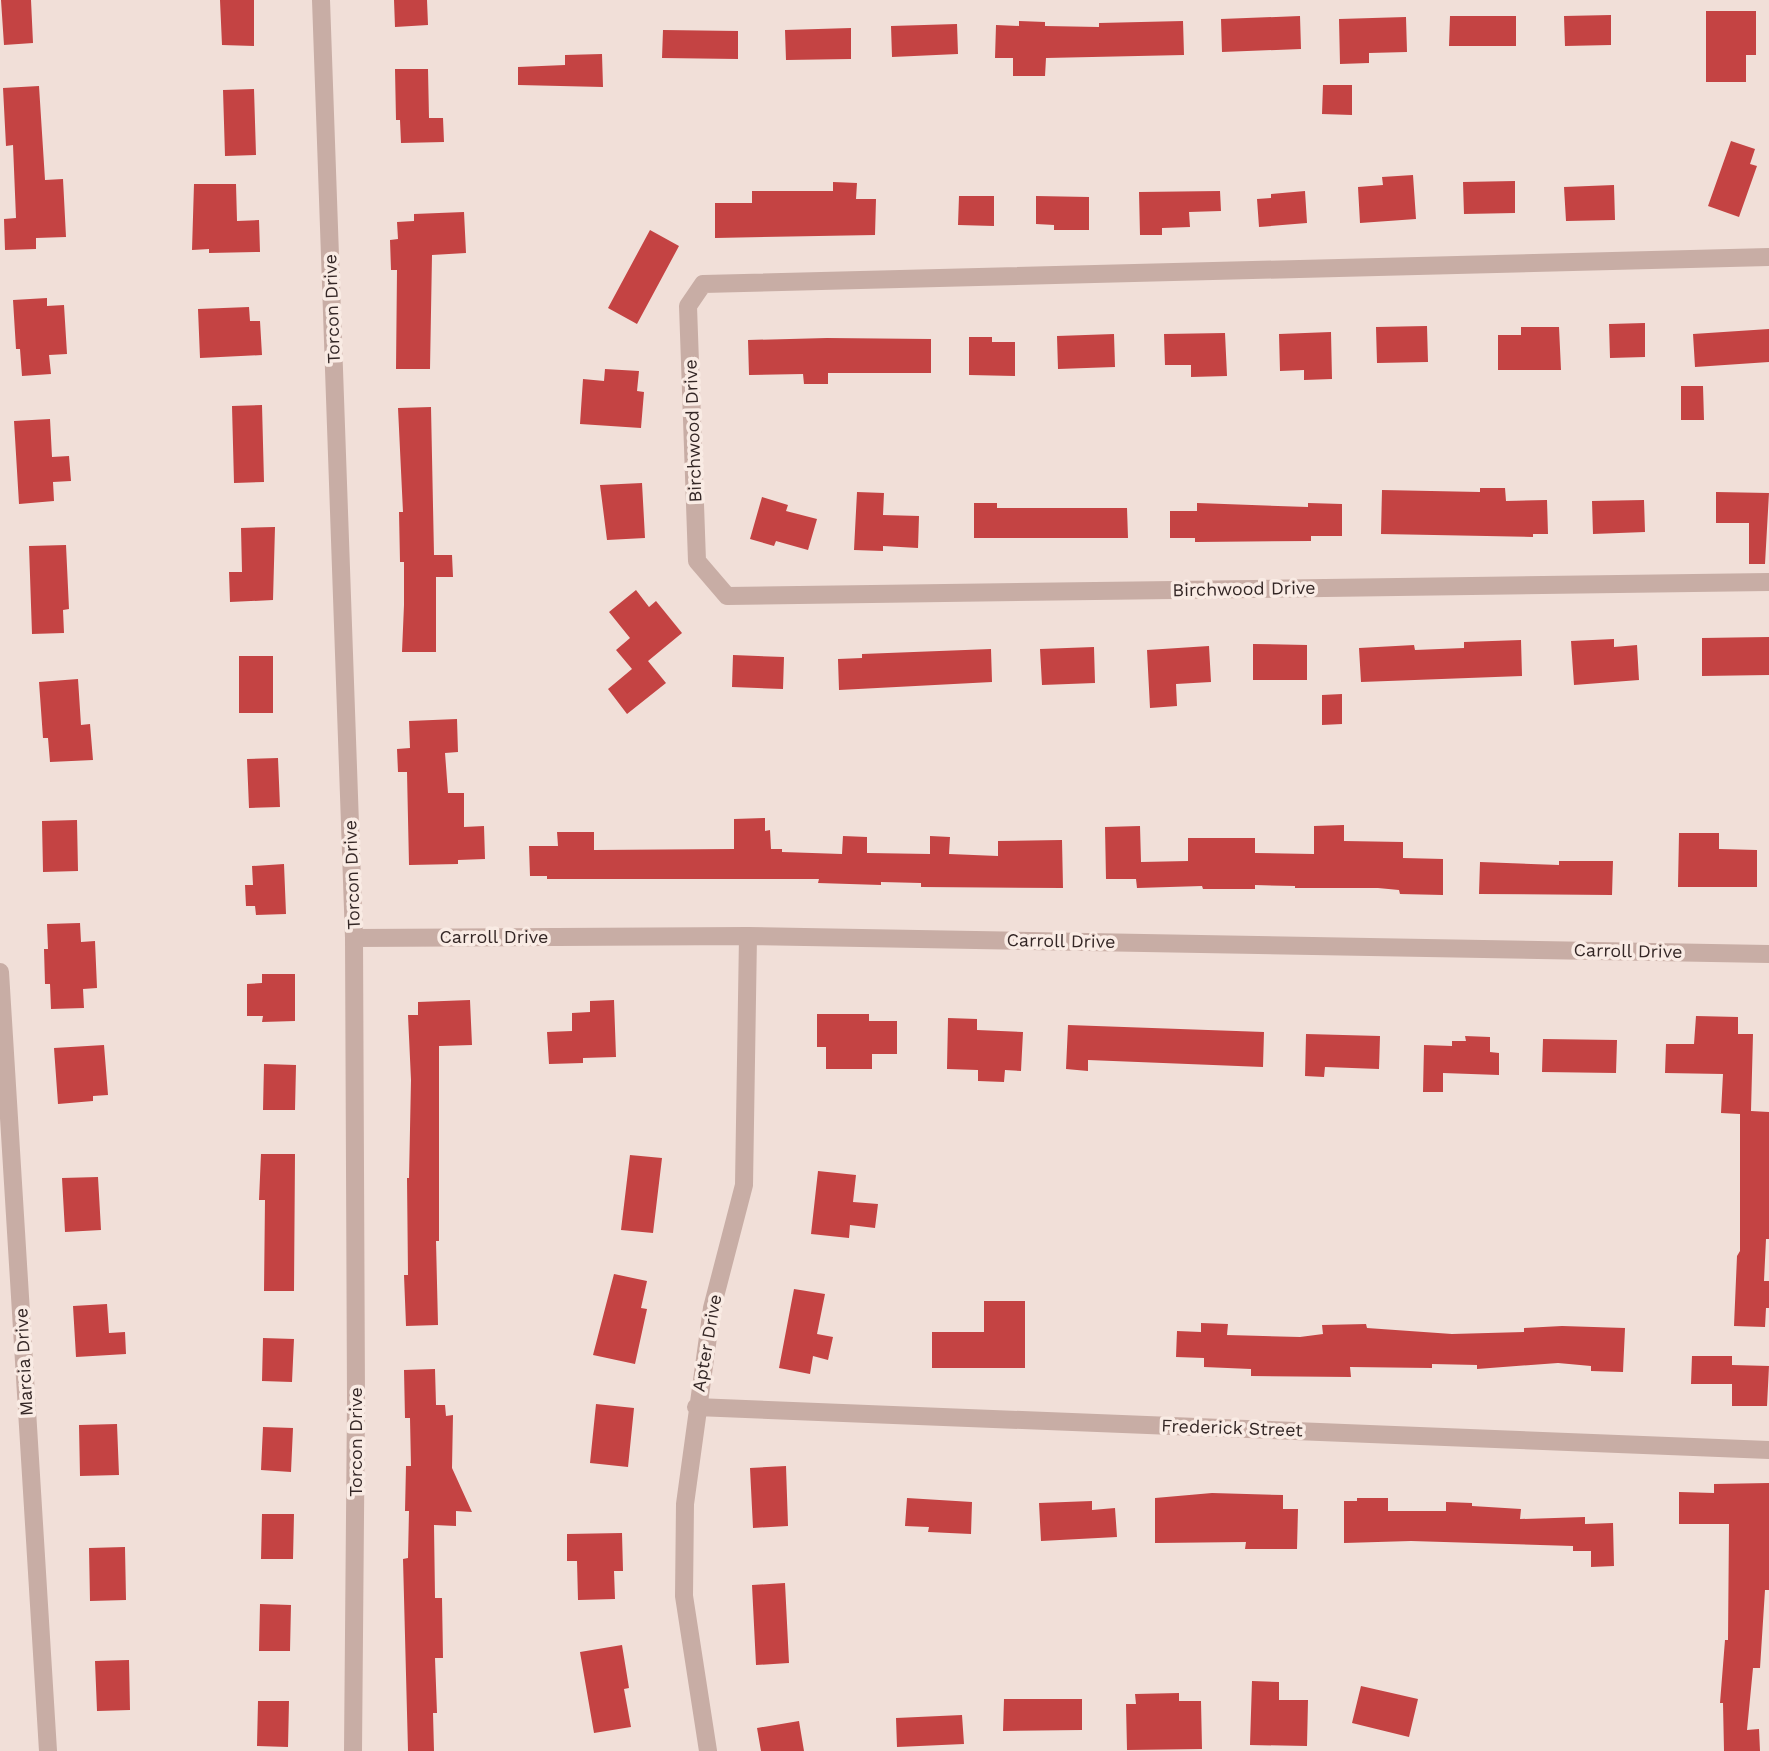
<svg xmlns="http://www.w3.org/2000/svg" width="1769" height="1751" viewBox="0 0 1769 1751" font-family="'Work Sans',sans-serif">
  <rect width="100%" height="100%" fill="#f1dfd8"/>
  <path fill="#c44343" d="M1,0H31L33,43L4,45Z
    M220,0H254V46L222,45Z
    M394,0H427L428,25L395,27Z
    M1706,11H1756V55H1746V82H1706Z
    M1611,15V45L1565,46L1564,16Z
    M1300,16L1301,49L1222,52L1221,19Z
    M1450,16H1516V46H1449Z
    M1406,17L1407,52L1369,53V63L1340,64L1339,19Z
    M1019,21L1045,22V26L1099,27V23L1183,21L1184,55L1046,58L1045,76H1013V58H995L996,25L1019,26Z
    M957,24L958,54L892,57L891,26Z
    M851,28V59L786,60L785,30Z
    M663,30L738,31V59L662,58Z
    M602,54L603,87L518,85V67L565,65V55Z
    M395,69H428L429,118H443L444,142L401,143L400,120H396Z
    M1323,85H1352V115L1322,114Z
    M39,86L45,180L63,179L66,237L36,238V249L5,250L4,219L16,218L13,145L6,146L3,88Z
    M254,89L256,155L225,156L223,90Z
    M1731,141L1755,149L1750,164L1757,166L1739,217L1708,206Z
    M1413,175L1416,219L1360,223L1358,187L1383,185L1382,177Z
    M1515,181V213L1464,214L1463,182Z
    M833,182L857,183L856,199H876L875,235L715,238V203H752V191H833Z
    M194,184H236L237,221L259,220L260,252L209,253V249L192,250Z
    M1614,185L1615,220L1566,221L1564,187Z
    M1220,191L1221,211L1189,212L1190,227L1162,228V235H1140L1139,192Z
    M1305,191L1307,223L1259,227L1257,199L1271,198V194Z
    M959,196H994V226L958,225Z
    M1036,196L1089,197V230H1054V225L1036,224Z
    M464,212L466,253L432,255L430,369H396L397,270H391L390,240L398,239L397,222L414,221V214Z
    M650,230L679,246L637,324L608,308Z
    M47,298V306L64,305L67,354L49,355L51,374L22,376L20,349H16L13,300Z
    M249,307L250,321H260L262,355L200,358L198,309Z
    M1645,323V357L1610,358L1609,324Z
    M1427,326L1428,362L1377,363L1376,327Z
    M1521,327H1559L1561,370H1498V335H1521Z
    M1769,329V362L1695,367L1693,334Z
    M1331,332L1332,379L1304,380V370L1280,371L1279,334Z
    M1225,333L1227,376L1191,377V365H1165L1164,334Z
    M1114,334L1115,367L1058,369L1057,336Z
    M969,337H992V342H1015V376L969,375Z
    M827,338L931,339V373H828V384H804L803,374L749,375L748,340Z
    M605,369L639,371L637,391L644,392L641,428L580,424L583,379L604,381Z
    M1681,386H1703L1704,420H1681Z
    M262,405L264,482L234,483L232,406Z
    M431,407L434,555H452L453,577H436V652H402L404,605V562H400L399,512H403L398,408Z
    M50,419L52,457L69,456L71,481L53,482L54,501L19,504L14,421Z
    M642,483L645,538L607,540L600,485Z
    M1480,488H1505L1506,501L1547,500L1548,534H1533V537L1381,534L1382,490L1480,492Z
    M857,492L884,493L883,515L919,516L918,548L883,546V551L854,550Z
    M1716,492L1769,493L1765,564H1749V523H1716Z
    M762,497L788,505L786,511L817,519L808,550L776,541L774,546L750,539Z
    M1644,500L1645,532L1593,534L1592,501Z
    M974,503H997V508H1127L1128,538H974Z
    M1197,503L1308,507V503L1342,504V536H1311V541L1195,542V538H1170V511H1197Z
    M275,527L273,600L230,602L229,572H242L241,528Z
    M66,545L69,609L63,610L64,633L32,634L29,546Z
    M636,590L649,607L656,601L682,633L648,661L666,683L627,714L608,689L632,669L616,650L630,638L609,612Z
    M1769,637V675L1702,676V638Z
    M1614,639V647L1637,645L1639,680L1574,685L1571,641Z
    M1521,640L1522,676L1361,682L1359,648L1414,645L1415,650L1464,648V642Z
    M1253,644L1307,645V680H1253Z
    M1209,646L1211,682L1176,684L1177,706L1150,708L1147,650Z
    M1094,647L1095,683L1042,685L1040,649Z
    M991,649L992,682L839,690L838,659L862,658V654Z
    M733,655L784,657L783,689L732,687Z
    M239,656H273V713H239Z
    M78,679L81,725L90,724L93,760L50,762L48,738H43L39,682Z
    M1342,694V724L1322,725V695Z
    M457,719L458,752L445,753L448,793H464V827L484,826L485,859L458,860V864L409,865L407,772H398L397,749L410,748L409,721Z
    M278,758L280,807L249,808L247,759Z
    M765,818V831L770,830L771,849H782V852L842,854L843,836L867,837V853L930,854V836L950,837L949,854L998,856V841L1062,840L1063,888L921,887V883L881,882V885L818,883L819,879H547V876H530L529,846H558L557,832H594V850L734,849V819Z
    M77,820L78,871L43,872L42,821Z
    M1344,825V841L1403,842V858L1443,859V895L1400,894L1399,890L1378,888H1295V886L1255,885V889H1203L1202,886L1137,888L1136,879H1106L1105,827L1140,826L1141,862L1188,861V838H1255V853L1314,854V826Z
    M1679,833H1719V849L1757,850V887H1678Z
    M1559,861H1613L1612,895L1479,894L1480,862L1559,865Z
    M284,864L286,914L256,915L255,906H246L245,885H253L252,866Z
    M80,923L81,942L95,941L97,988L83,989L84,1008L51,1009L50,984H45L44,949H48L47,924Z
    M262,974H295V1021L262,1022L263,1016H247V984L262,983Z
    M470,1000L472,1045L439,1046V1241H436L438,1325L406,1326L404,1275H408L407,1178H409L411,1080L408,1015H418V1002Z
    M614,1000L616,1057L583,1058V1063L549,1064L547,1032L572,1031V1013L590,1012V1001Z
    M817,1014H869V1021H897V1054H872V1069H826V1047H817Z
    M1696,1016L1738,1017V1034H1753L1751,1111L1769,1112V1239H1766L1764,1281H1769V1308H1766L1765,1327L1734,1326L1737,1256L1740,1251V1114L1721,1113L1723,1074L1665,1073L1666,1044H1694Z
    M948,1018L977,1019V1030L1023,1032L1021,1071L1005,1070L1004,1082L978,1081V1070L947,1069Z
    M1068,1025L1264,1032L1263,1067L1088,1060V1071L1066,1069Z
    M1306,1034L1380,1036L1379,1069L1325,1067L1324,1077L1305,1076Z
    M1465,1036L1490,1037V1052L1499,1053V1075L1443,1073V1092H1423L1424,1045L1452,1046V1041H1466Z
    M1543,1039L1617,1040L1616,1073L1542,1072Z
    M104,1045L108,1095L93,1096V1101L58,1104L54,1048Z
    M264,1064L296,1065L295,1110H263Z
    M261,1154H295L294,1291H264L265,1200H259Z
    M630,1155L662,1158L653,1233L621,1230Z
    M818,1171L856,1175L853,1202L878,1204L875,1228L850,1225L849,1238L811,1234Z
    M98,1177L101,1230L65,1232L62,1178Z
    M614,1274L647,1281L641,1308L647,1309L635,1364L593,1355Z
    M794,1289L825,1294L817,1334L833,1337L828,1360L813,1356L810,1374L779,1368Z
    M984,1301H1025V1368H932V1332H984Z
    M107,1304L109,1333L125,1332L126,1354L76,1357L73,1306Z
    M1201,1323L1228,1324L1227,1335L1300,1337L1323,1334L1322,1325L1366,1324L1367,1328L1452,1334L1524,1332V1328L1562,1326L1625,1328L1623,1372L1591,1371V1366L1558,1363L1477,1369V1365L1432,1364V1368L1350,1367L1351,1377L1251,1376V1369L1204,1367V1358L1176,1357L1177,1331L1201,1332Z
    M263,1338L294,1339L292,1382L262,1381Z
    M1692,1356H1732V1384H1691Z
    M1732,1365L1769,1366L1767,1406H1732Z
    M435,1369L436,1405H445L446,1416L453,1415L452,1468L472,1512L456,1511V1526L434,1525L435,1598H442L443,1658H435L437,1713H433L434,1751H408L403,1559L408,1558L409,1511H405L406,1466H411L410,1418H405L404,1370Z
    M596,1404L634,1408L628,1467L590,1463Z
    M117,1424L119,1475L80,1476L79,1425Z
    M263,1427L293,1428L291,1472L261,1470Z
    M786,1466L788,1526L753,1528L750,1468Z
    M1769,1483V1590H1765L1760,1668H1753L1747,1730L1759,1729L1760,1751H1724L1723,1703H1720L1725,1640H1728L1729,1524H1679V1492L1714,1493V1484Z
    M1212,1493L1283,1495V1509H1298L1297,1549H1245L1246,1542L1155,1543V1498Z
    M907,1498L972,1502L971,1534L928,1532L929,1527L905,1526Z
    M1357,1498H1388V1511H1446V1502L1472,1503V1506L1521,1509L1520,1519L1585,1517V1524L1613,1523L1614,1566L1591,1567V1551H1573V1546L1411,1541L1344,1543V1501H1357Z
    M1092,1501V1510L1115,1508L1117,1537L1041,1541L1039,1503Z
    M262,1514H294L293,1559H261Z
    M622,1533L623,1571H614L615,1599L578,1600L577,1561H567V1534Z
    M125,1547L126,1600L90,1601L89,1548Z
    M785,1583L789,1663L756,1665L752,1585Z
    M260,1604L291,1605L290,1651H259Z
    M622,1645L629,1688L624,1689L631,1727L594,1733L580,1652Z
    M129,1660L130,1710L97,1711L95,1661Z
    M1252,1681L1279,1682V1700H1308L1307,1746L1250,1745Z
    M1361,1686L1418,1699L1409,1737L1352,1723Z
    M1179,1693V1701H1201L1202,1749L1127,1750L1126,1704H1136L1135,1694Z
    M1004,1699H1082V1730L1003,1731Z
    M258,1701H289L288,1747L257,1746Z
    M962,1715L964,1744L897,1747L896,1718Z
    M799,1721L804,1751H761L757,1728Z"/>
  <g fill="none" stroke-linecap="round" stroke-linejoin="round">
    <path stroke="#c8ada5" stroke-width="18" d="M321,0L354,938L356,1400L353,1751
      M1769,257L703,284L688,306L697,561L727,596L1769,582
      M354,938L748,936L1769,954
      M0,972L48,1751
      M696,1407L1769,1450
      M708,1751L684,1596L685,1504L712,1308L744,1185L748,936"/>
  </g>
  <g text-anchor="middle" stroke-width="7" stroke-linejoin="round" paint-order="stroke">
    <g font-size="18" fill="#342726" stroke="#f9ebe4">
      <text transform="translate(332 309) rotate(-92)" y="6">Torcon Drive</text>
      <text transform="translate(693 431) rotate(-92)" y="6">Birchwood Drive</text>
      <text transform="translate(1244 589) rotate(-1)" y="6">Birchwood Drive</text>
      <text transform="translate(352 875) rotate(-92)" y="6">Torcon Drive</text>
      <text x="494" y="943">Carroll Drive</text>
      <text transform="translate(1061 941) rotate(1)" y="6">Carroll Drive</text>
      <text transform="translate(1628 951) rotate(1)" y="6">Carroll Drive</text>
      <text transform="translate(707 1343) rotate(-80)" y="6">Apter Drive</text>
      <text transform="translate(24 1362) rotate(-93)" y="6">Marcia Drive</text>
      <text transform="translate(1232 1428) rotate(2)" y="6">Frederick Street</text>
      <text transform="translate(356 1442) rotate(-90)" y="6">Torcon Drive</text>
    </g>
  </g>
</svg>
